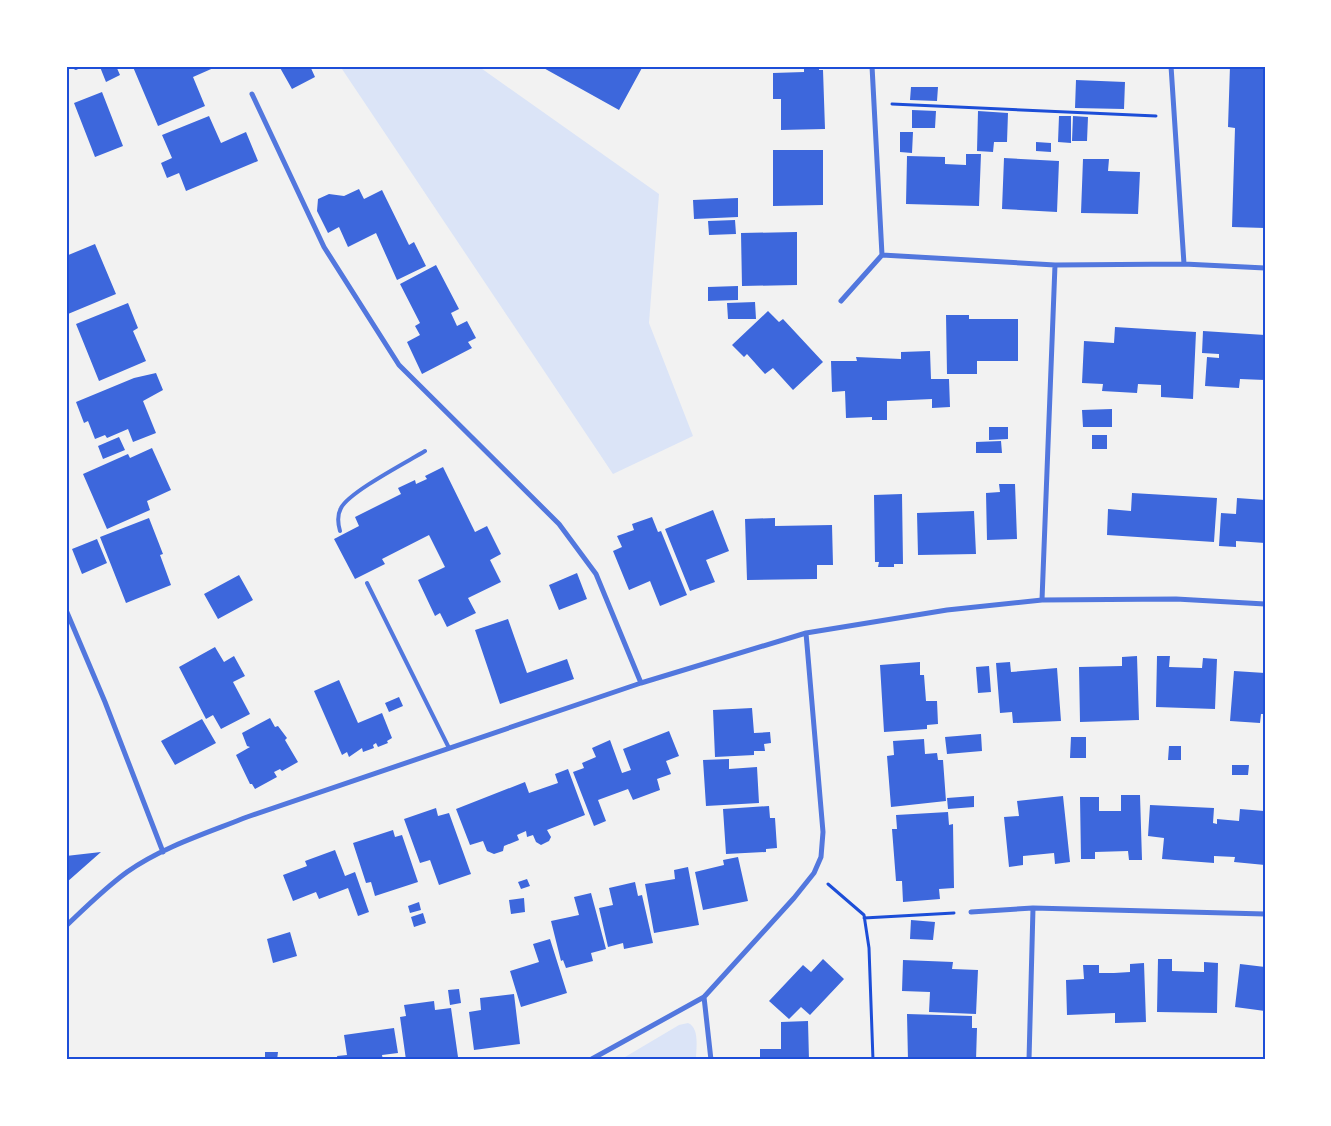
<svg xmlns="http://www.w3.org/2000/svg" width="1331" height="1126" viewBox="0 0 1331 1126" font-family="Inter,sans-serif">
  <rect width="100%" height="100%" fill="#f2f2f2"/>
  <path fill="#dbe4f7" d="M340,66H478L659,194L649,323L693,436L613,474Z
    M688,1023C700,1028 696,1048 696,1060H620L679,1025Z"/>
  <path fill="#3d67dc" d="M103,66H116L120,75L106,82L100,67Z
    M218,66L193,77L205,106L158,126L133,67Z
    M279,66H310L315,77L292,89Z
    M540,66H643L619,110Z
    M804,66H819V70H823L825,129L781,130V99H773V73L804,72Z
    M1230,66H1265V228L1232,227L1235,128L1228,127Z
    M1076,80L1125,82L1124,109L1075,108Z
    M911,87H938L937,101L910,100Z
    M102,92L123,146L95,157L74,103Z
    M912,110L936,111L935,128H912Z
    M978,111L1008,113L1007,142H994L993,152L977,151Z
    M209,116L221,143L246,132L258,161L186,191L179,173L167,178L161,163L172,158L162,135Z
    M1059,116H1071V143L1058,142Z
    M1073,116L1088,117L1087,141H1072Z
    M900,132H913L912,153L900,152Z
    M1036,142L1051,143V152L1036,151Z
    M773,150H823V205L773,206Z
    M966,154H981L979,206L906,204L907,156L945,157V164L966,165Z
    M1004,158L1059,161L1057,212L1002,209Z
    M1083,159H1109L1108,171L1140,172L1138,214L1081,213Z
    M359,189L364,199L382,190L409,245L414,242L426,266L397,280L376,233L348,247L339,227L328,233L317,211L318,199L329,194L344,196Z
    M738,198V217L694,219L693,200Z
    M735,220L736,234L709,235L708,221Z
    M797,232V285L742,286L741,233Z
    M95,244L116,294L68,314L66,256Z
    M436,265L459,309L451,313L457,326L467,321L476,338L468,342L472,348L422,374L407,342L420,335L415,326L420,323L400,284Z
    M738,286V300L708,301V287Z
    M755,302L756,319H728L727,303Z
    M128,303L138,328L133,331L146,361L99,381L76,324Z
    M768,311L779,322L783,319L823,362L793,390L773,368L765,374L747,354L744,357L732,345Z
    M946,315H969V319H1018V361H977V374H947Z
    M1115,327L1196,332L1193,399L1161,397V385L1138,384L1137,393L1102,391L1103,384L1082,383L1084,341L1114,343Z
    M1203,331L1265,335V380L1240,379L1239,388L1205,386L1207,357L1219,358V354L1202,353Z
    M930,351L931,379H949L950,407L932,408V399L887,401V420H872V417L846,418L845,391L832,392L831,361H857L856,357L901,359V352Z
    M156,373L163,390L143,401L156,433L133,442L128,429L107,438L105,435L95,439L88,421L84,423L76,402L134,378Z
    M1112,409V427H1083L1082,410Z
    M989,427H1008V439L989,440Z
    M1092,435H1107V449H1092Z
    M119,437L125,450L103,459L98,446Z
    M1001,441L1002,453H976V442Z
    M152,448L171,490L147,501L150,510L107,529L83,474L128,454L130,458Z
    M443,467L475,532L487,526L501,554L490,560L501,582L468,598L476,613L447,627L440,613L435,616L418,580L445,567L429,535L382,559L385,564L355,579L334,539L359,526L355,517L401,494L398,488L415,480L416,484L427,479L425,476Z
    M999,484H1015L1017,539L987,540L986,493L1000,492Z
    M1132,493L1217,498L1214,542L1107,535L1108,509L1131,511Z
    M902,494L903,564H894V567H878L879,562H875L874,495Z
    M1237,498L1265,500V543L1236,541V547L1219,546L1221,513L1236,514Z
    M713,510L729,551L706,560L715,582L690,591L665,529Z
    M974,511L976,554L918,555L917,513Z
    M652,517L658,532L661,531L687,595L660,606L650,581L629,590L613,551L622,547L617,536L634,530L632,524Z
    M149,518L163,554L160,555L171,585L126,603L100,537Z
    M775,518V526L832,525L833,565H817V579L747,580L745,519Z
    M97,539L107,563L82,574L72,549Z
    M577,573L587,599L559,610L549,585Z
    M239,575L253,600L218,619L204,594Z
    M508,619L527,673L567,659L574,679L500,704L475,630Z
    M215,647L224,662L234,656L245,676L233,682L250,714L221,729L213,715L206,719L179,667Z
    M1137,656L1139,720L1080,722L1079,667L1122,666V657Z
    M1157,656H1170L1169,667L1202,668L1203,658L1217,659L1215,709L1156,707Z
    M920,662V675H924L926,701H937L938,724L927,725V729L884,732L880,665Z
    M1010,662L1011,672L1057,668L1061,721L1013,723L1012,712L1000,713L996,663Z
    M989,666L991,692L978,693L976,667Z
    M1234,671L1265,673V714H1261L1260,723L1230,721Z
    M339,680L358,723L382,713L392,738L387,741L388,743L378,747L376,743L373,745L374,748L363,752L362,748L349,757L347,752L342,755L314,691Z
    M399,697L403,706L389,712L385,703Z
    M752,708L754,733L770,732L771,743L764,744L765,751H754V755L715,757L713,710Z
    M270,718L275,727L278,726L287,738L285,740L298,762L282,771L280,769L274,772L277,777L255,789L252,784H250L236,755L250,747L247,746L242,733Z
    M202,719L216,743L175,765L161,741Z
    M669,731L679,756L666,761L671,774L657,779L660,790L633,800L628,789L598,800L606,821L594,826L573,772L584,768L582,763L596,757L592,748L610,740L622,773L631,770L623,749Z
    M981,734L982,751L947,754L945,737Z
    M1071,737H1086V758H1070Z
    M924,739L925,754L937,753L938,760H943L946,801L891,807L887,756L894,755L893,741Z
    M1169,746H1181V760H1168Z
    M729,759V769L757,767L759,803L706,806L703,760Z
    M1232,765H1249L1248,775H1232Z
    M568,769L585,815L547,830L551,837L549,841L541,845L536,842L533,835L527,837L526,831L517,835L519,840L504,846L503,851L494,854L487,851L483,841L470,845L456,809L525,782L529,793L558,783L555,774Z
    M1121,795H1140L1142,860H1129L1128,851L1095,852V859H1081L1080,797H1099V811H1121Z
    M974,796V807L948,809L947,798Z
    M1063,796L1070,862L1055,864L1054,853L1023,856V865L1009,867L1004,817L1019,816L1017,801Z
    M1150,805L1214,808L1213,823L1217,824V819L1239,821L1240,809L1264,811L1265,865L1234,862L1235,857L1214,856V863L1162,859L1164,838L1148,836Z
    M769,806L770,818H775L777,848L766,849V852L726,854L723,809Z
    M436,808L438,816L449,813L471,874L439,885L430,860L420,863L404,819Z
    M948,812L949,825L953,824L954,888L939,889L940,899L903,902L902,881H896L892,829H897L896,815Z
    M393,830L395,837L402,835L418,882L375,896L371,882L366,883L353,843Z
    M335,850L345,876L355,872L369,912L358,916L348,888L319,899L316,892L293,901L283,875L307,866L305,861Z
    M101,852L67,882L66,881V856Z
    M738,857L748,901L703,910L695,872L724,865L723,860Z
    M688,867L699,925L654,933L645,884L675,879L674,870Z
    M527,879L530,886L521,889L518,882Z
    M635,882L638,896L642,895L653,943L624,949L623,943L608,947L599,908L613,905L609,888Z
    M591,893L606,949L591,953L593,961L566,968L563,960L561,961L551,921L579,915L574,897Z
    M524,898L525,912L511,914L509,900Z
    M419,902L421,910L410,913L408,906Z
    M423,913L426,923L414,927L411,917Z
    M911,920L935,922L933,940L910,939Z
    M290,932L297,956L273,963L267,939Z
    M550,939L567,993L521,1007L510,971L539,962L533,944Z
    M823,959L844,979L810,1015L801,1007L789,1019L769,1001L803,965L811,972Z
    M1158,959H1172V971L1204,972V962L1218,963L1217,1013L1157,1012Z
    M903,960L953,962L952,969L978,970L976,1014L929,1012L930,992L902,991Z
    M1144,963L1146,1022L1115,1023V1013L1067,1015L1066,980L1084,979L1083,965H1099V973H1114L1130,972V964Z
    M1240,964L1265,967V1011L1235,1007Z
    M459,989L461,1003L450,1005L448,990Z
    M514,994L520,1044L474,1050L469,1012L481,1010L480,998Z
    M434,1001L435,1010L451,1008L458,1057L406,1060L400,1017L406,1016L404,1005Z
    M907,1014L972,1016V1028H977L976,1060H908Z
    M808,1021L809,1060H760V1049H781V1022Z
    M394,1028L398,1053L382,1055L383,1060H338L337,1056L347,1055L344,1035Z
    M265,1052H278L277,1060H265Z"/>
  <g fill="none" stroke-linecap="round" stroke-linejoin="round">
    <path stroke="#1d4ed8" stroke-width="3" d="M892,104L1156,116
      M828,884L864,915L869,948L873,1060
      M864,918L954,913"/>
    <path stroke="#5277de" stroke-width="4" d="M75,66L76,68
      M340,531C338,524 337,515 341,508C349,492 407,462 425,451
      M367,583L449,748"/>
    <path stroke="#5277de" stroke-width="5" d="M872,66L882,255L1055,265L1184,264L1265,268
      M1171,66L1184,264
      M252,94L324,247L399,365L559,524L596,574L641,683
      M841,301L882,255
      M1042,600L1055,265
      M66,610L105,702L163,852
      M971,912L1033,908L1265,914
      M66,926C86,907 105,888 127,872C162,847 207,833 247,817L641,683L806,633L947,610L1042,600L1176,599L1265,604
      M704,997L711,1060
      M590,1060L704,997L794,898L814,873L821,857L823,832L806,633
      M1029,1060L1033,908"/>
  </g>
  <rect width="1331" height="1126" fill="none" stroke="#ffffff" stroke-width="135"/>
  <rect x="68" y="68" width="1196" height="990" fill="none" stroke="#1d4ed8" stroke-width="2"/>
</svg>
